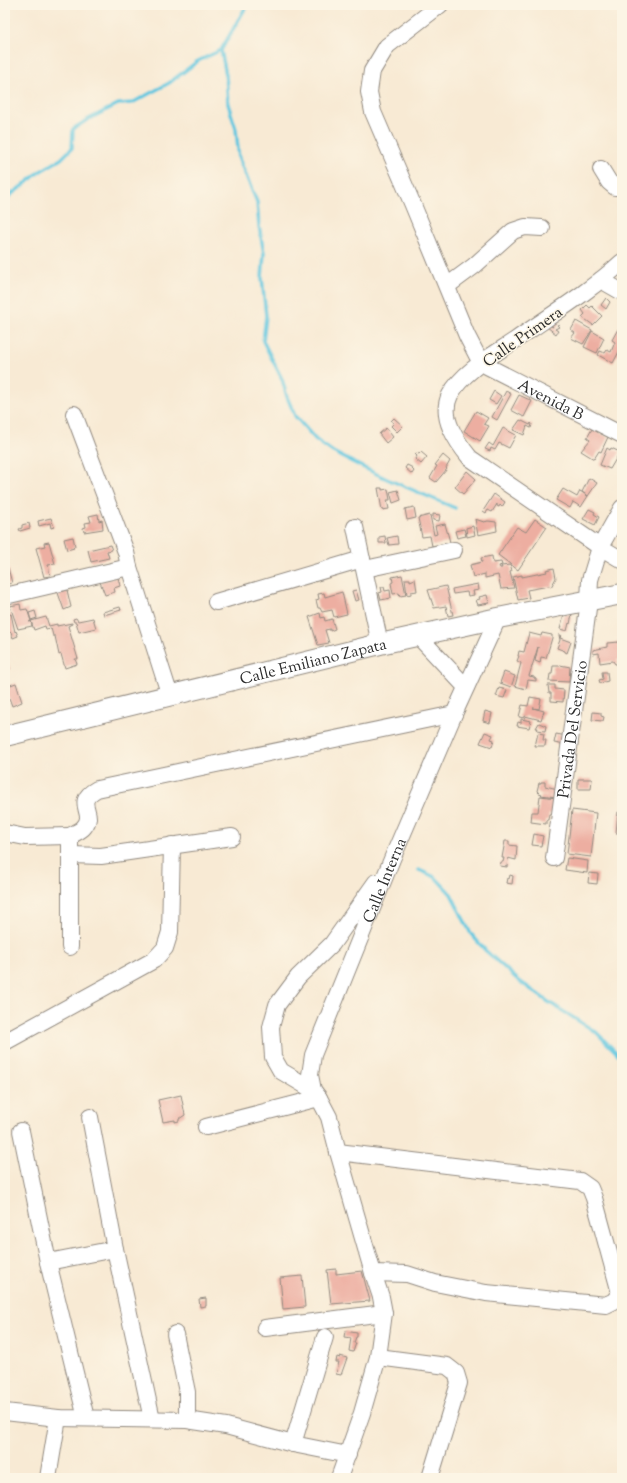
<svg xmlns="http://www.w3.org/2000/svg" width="627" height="1483" viewBox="0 0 627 1483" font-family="'Sorts Mill Goudy',serif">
  <rect width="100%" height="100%" fill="#fcf5e5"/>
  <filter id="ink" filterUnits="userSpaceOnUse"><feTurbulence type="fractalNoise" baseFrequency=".025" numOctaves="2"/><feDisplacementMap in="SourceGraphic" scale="8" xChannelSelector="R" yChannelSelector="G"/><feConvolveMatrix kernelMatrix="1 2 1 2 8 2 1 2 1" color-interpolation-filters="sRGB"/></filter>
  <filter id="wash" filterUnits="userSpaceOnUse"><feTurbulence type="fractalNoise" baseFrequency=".012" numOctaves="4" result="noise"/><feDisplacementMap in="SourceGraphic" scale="16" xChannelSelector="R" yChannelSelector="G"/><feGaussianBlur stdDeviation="0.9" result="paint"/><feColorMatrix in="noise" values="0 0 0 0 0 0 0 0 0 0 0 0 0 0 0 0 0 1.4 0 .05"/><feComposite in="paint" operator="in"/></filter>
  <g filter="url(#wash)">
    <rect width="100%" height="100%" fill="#f8ead4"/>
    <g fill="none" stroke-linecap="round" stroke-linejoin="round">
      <path stroke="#62c7e0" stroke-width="3.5" d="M221,50L226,75L228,104L236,129L239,159L257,202L259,226L264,253L262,278L266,316L263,341L282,379L287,397L295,416L316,440L333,452L356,464L387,479L455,508
        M5,209L9,196L25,184L39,172L61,159L72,148L73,129L87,120L118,104L132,103L169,83L198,61L221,50L247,5
        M419,870L435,877L451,894L471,934L486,951L518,980L550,1003L596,1032L622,1058"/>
    </g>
    <g id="blocks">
      <path fill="#edaea1" d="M606,298L610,302L606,309L601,305Z
        M587,305L590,308L592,306L602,316L593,325L582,317L585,314L582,310Z
        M556,320L559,324L557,325L559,327L555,329L558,331L556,334L547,327L549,325L553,327L551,324Z
        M576,321L592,330L583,344L571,338L575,333L571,330Z
        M618,329L622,330V346L613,363L598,355L600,351L605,353L607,350L611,352L615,342L612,340Z
        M592,331L604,338L597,353L584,347Z
        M494,391L501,396L496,404L489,400Z
        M506,391L511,394L497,420L492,417Z
        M519,395L532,401L524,417L511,410Z
        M476,411L488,418L484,424L489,426L480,441L464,431Z
        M394,418L403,426L397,432L391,426L394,423L391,421Z
        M520,420L530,425L531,423L532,424L531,428L527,426L524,435L513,430Z
        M386,428L393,437L386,443L379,434Z
        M503,428L516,435L509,448L499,443L495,450L491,448L490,451L485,449L489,443L493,446Z
        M592,429L608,437L601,452L599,451L594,459L581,451L590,440L587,438Z
        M607,448L610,450L611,448L620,452L610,469L600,465Z
        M421,452L427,457L421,464L415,459L417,456L415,454L416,453L419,454Z
        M443,455L450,461L446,468L447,469L436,482L430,478L437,466L435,465Z
        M407,465L413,468L412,469L414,471L412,474L405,468Z
        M467,471L476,479L463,494L455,487Z
        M589,478L597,483L588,496L582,492Z
        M378,488H382V490L388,489L390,500H387L389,509L382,510Z
        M563,489L577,497L580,491L588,496L581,507L573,502L570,508L556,500Z
        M398,490L401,500L393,503L390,492Z
        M494,494L505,502L502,507L500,505L499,507L497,506V504L492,512L488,510L486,513L483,511Z
        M414,507L416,518L407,520L405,509Z
        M589,509L595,512L594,514L599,517L595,525L583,519Z
        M98,514L99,521L102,520L103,529L84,532L83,528L86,527L85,523L91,522L89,516Z
        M433,514L440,515L439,521L433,520Z
        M430,515L434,535L437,534L435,526L445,524L450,542L432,546L430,536L422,537L418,518Z
        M51,518L54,527L51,528L50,523L39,526L38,521Z
        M475,519L484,522L488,521L496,522L497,531L478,535Z
        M535,519L547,527L518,570L498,555L517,527L526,532Z
        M29,523L30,528L20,531L19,529L22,528V525Z
        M473,526L475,535L467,537L466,528Z
        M464,529L466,536L457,538L455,531Z
        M385,536L386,543H379V537Z
        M397,536L398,544L389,545L387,538Z
        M73,537L75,546L73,547L74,548L67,550L64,539Z
        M49,542L55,564L48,565L50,576L44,577L36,548L45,546L44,543Z
        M110,545L112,550L107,551L109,558L91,562L88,550Z
        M492,556L493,563L501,562L502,565L499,566L500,568H502L501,566L510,565L512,571L510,572L514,588L501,589L498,575L485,578V574L473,577L470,565L482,562L481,558Z
        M5,564L7,568H8L12,583L5,585Z
        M554,568L556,578L551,587L549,586L527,590L529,598L518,600L513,577L522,575V577L547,572L546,570Z
        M402,575L406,595L400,596L399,593L393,594L391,583L393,582L392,577Z
        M118,577L120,586L114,588L115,592L105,595L100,582Z
        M405,579H410V581L415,579L417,591L411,592V594L407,595Z
        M478,584L479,590L473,591L474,595L468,596L467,592L453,594L452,589Z
        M446,586L453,615L448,616L446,606L434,608L428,590Z
        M381,587H384L385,591L390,590L391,598L381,600L379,593L382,592Z
        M67,590L71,607L64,610L58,593Z
        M356,590L359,600L355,601L352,591Z
        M342,592L347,614L334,617L332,610L322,612L320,608H318L316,600L319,599L318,594L324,593L325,597Z
        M487,595L489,603L478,605L476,600L480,599L479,597Z
        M20,604L21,610L27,609L31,621L29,622L31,621L32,626L18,629L10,606Z
        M120,607L121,610L104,615L103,612Z
        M35,611L37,618L31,620L29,613Z
        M320,613L321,618L324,617L325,621L332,619L335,629L330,631V629L325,630L329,643L318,645L309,617Z
        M11,614L15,632L16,631L18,636L13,638L11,632L5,636V616Z
        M572,614L570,624L569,623L567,631L560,629L564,615Z
        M46,617L49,626L57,624V626L72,623V624L68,626L78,659H75L77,664L65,668L61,654L59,655L55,636H53L51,628L46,629L45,626L34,630L31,621Z
        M76,618L78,621L93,618L96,628L79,632L76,622H74L73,619Z
        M529,633L541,636L542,633L552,635V638L546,658L541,657L540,663L535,661L538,647L529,676L534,677V678L536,679V681L528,680L526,689L515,686L521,663L517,661L519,656H518L519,651L524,652Z
        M559,635H561L560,638L571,642L567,653L565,652V651L557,648L560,640Z
        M619,642L621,660H617L618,664H615L613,661L600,663L599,653L593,654V650L607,647V643Z
        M5,654L10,669L5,671Z
        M560,665L570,667L569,682L549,681L550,674H552L553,666H560Z
        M504,672L515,676L511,687L500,683Z
        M602,672H607L608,681L600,683L599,680L603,679Z
        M16,683L22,702L12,706L5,687Z
        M548,685H555V689L564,690L563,702L551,701V693H549Z
        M499,688L507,690L504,698L496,696Z
        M530,697L541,699L539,709L533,708L544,711L541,720L525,716V718L519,717L522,705L528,706Z
        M485,711L492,713L490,723L483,721Z
        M593,712L601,713V716L604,717L603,721L592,720Z
        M521,719L531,721L529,728L517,726L518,722L521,723Z
        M539,723L546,726L545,731L537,730L538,728H536Z
        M485,732L493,735L491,739L494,740L492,747L480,743Z
        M538,733L544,734L543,740H546L545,746H535Z
        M556,734L567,736L566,745L554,743Z
        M578,779H592L591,789H578Z
        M541,782H545V786L558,789L556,797L541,795L542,794L539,793L537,791L539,783H541Z
        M540,796L557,798L554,814H549L548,820H546V824L531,822L532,812H538Z
        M572,810L596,813L591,857L567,854Z
        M618,812L622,813V833H616Z
        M534,834L543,836L541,846L532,845Z
        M505,841H509V845L517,846L516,860L508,858L507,867L500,866L501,862H503L504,858H502Z
        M567,858L588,861L587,873L565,870Z
        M589,873L598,874L597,884L588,883Z
        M510,875L513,876L512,884L506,883L507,878L509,879Z
        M181,1095L185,1115L179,1119V1121L175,1122V1120L163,1122L158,1100Z
        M336,1269V1274L362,1271L370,1301L331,1304L327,1270Z
        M302,1276L305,1307L283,1309L280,1278Z
        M206,1298V1306L200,1307L199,1299Z
        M345,1331L357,1333V1337H356L354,1343H356L353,1352L349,1351L351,1338L344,1337Z
        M340,1356L347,1358L341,1375L336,1374L339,1362H336L337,1357L340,1358Z"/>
    </g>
  </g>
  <g filter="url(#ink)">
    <use href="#blocks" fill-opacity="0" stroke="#928a80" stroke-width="1"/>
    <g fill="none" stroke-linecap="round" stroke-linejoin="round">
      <g stroke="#928a80" stroke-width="18">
        <g id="minor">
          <path id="s1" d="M440,5L387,46L372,71L369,92L373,112L413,205L467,336L481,363L622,435"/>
          <path d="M601,169L609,182L615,187H622"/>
          <path d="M622,262C589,292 551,315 514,341C493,355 462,372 450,395C439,417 457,442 470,458L600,547L622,560"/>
          <path d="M601,280L622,292"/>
          <path d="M447,286L474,266L513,231L525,227L542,228"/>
          <path d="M74,414L126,552L129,567L170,696"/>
          <path d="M355,527L380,644"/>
          <path d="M365,569L454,550"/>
          <path d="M5,596L129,567"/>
          <path d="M216,602L362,559"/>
          <path d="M418,636L466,687"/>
          <path d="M5,833L25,837L70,836"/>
          <path d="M71,855L101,856L232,837"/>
          <path id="s2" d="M554,858L589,601L590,580L600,547L622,508"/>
          <path d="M70,947V836C75,833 81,831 84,827C97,812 72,803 97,789L454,714"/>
          <path d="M5,1042L154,960L165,948L170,932L172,845"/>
          <path d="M313,1090L281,1071L273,1057L271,1027L277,1005L298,977L332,944L376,882"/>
          <path d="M90,1117L115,1249"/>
          <path d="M206,1127L319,1098"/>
          <path d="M21,1131L48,1262"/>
          <path d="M338,1152L580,1181L590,1188L594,1198L620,1293L614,1301L606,1305L486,1293L435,1283L407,1274L373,1273"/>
          <path d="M265,1328L384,1313"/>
          <path d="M175,1334L187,1392V1420"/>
          <path d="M378,1357L447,1366L456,1373L459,1383L430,1478"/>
          <path d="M5,1412L58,1418L187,1420L226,1426L293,1444L348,1455"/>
          <path d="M86,1418L48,1262L115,1249L152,1419"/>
          <path d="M293,1444L325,1337"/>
          <path d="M48,1478L58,1418"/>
          <path id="s3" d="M339,1478L362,1413L378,1357L384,1313L381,1297L373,1273L338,1152L329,1117L319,1098L313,1090L310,1075L313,1055L392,859L454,714L498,618"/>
        </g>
      </g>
      <g stroke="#928a80" stroke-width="22">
        <g id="major">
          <path id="s4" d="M5,736L380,644L498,618L622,594"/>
        </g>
      </g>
      <use href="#minor" stroke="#fff" stroke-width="16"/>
      <use href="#major" stroke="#fff" stroke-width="20"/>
    </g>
  </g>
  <g text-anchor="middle" stroke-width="3" stroke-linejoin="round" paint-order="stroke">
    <g font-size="16" fill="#2b2b2b" stroke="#fcf5e5">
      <text transform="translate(522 336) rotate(-35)" y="6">Calle Primera</text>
      <text dy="6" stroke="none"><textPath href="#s1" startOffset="490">Avenida B</textPath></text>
      <text dy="6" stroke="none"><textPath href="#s4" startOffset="317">Calle Emiliano Zapata</textPath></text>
      <text dy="6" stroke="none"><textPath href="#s2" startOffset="130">Privada Del Servicio</textPath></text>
      <text dy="6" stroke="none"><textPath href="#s3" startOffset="631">Calle Interna</textPath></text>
    </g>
  </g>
  <rect width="627" height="1483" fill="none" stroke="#fcf5e5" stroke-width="20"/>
</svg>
